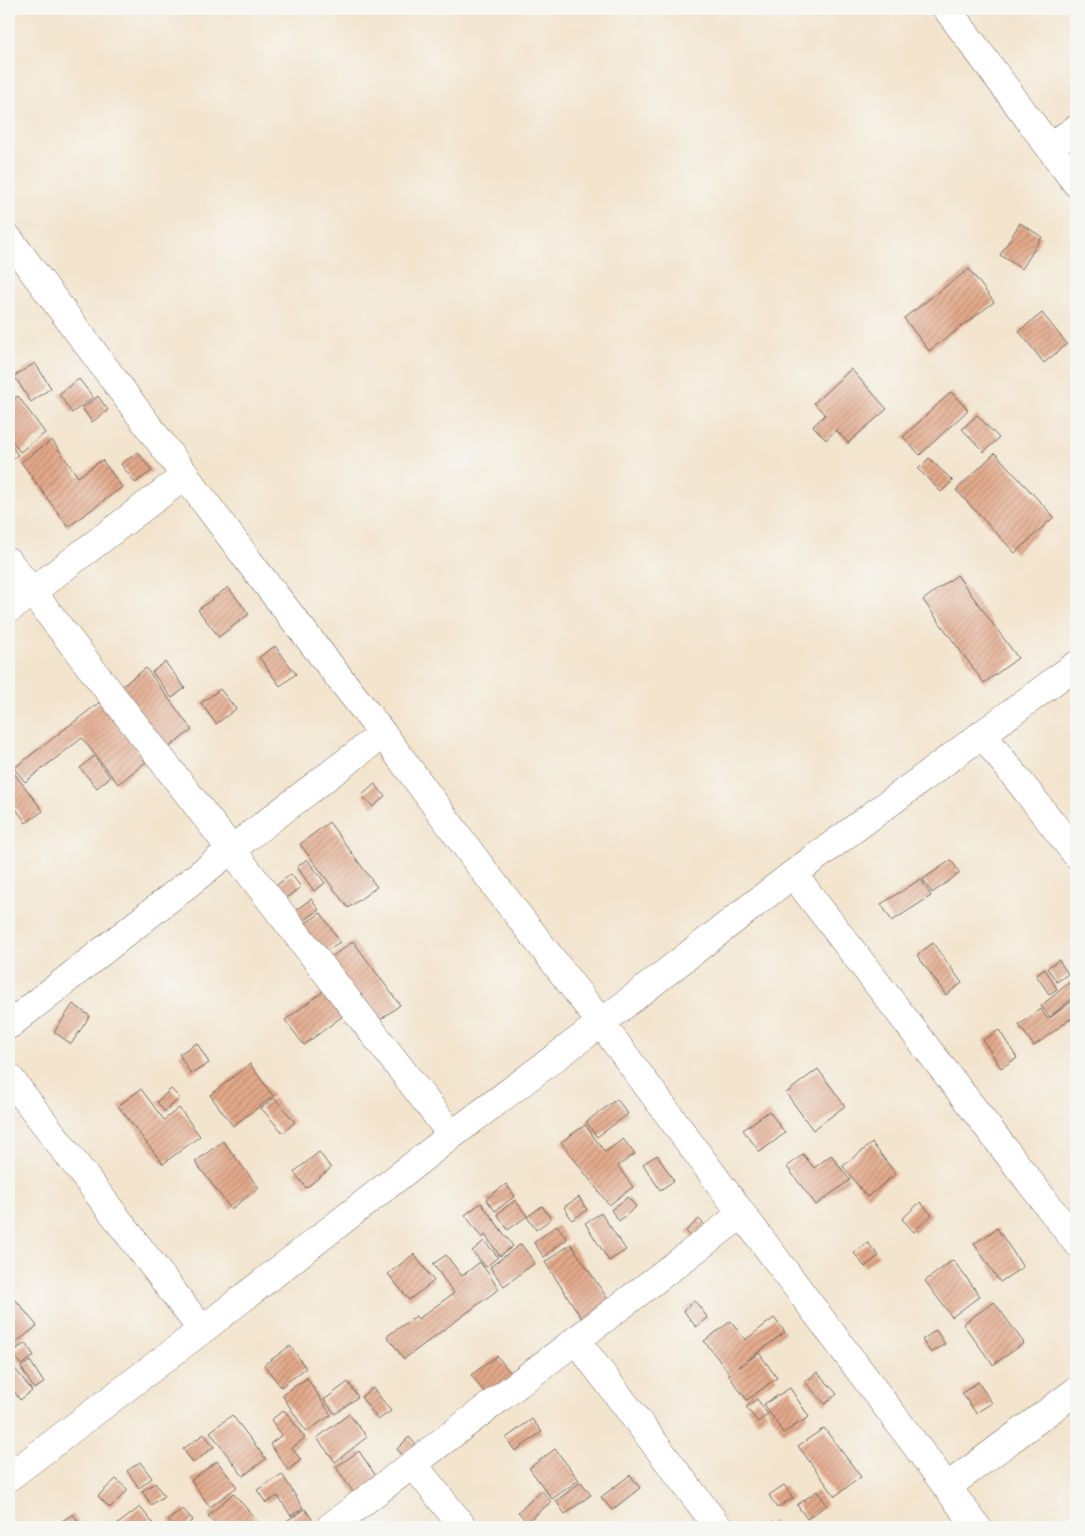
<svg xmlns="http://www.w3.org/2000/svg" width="1085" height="1536" viewBox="0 0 1085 1536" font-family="Dekko,sans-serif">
  <defs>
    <pattern id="building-hatch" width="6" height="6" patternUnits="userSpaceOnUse" patternTransform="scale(1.25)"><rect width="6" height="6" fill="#e3a98a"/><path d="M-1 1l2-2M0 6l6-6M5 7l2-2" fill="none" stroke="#b88a71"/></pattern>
  </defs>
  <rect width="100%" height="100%" fill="#f6f6f2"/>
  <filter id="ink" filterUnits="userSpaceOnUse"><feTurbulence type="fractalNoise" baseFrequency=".02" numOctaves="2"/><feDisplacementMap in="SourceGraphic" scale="10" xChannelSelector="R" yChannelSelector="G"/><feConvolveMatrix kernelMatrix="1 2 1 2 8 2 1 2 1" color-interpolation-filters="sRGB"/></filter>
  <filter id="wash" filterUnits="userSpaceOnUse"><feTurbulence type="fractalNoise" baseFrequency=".0096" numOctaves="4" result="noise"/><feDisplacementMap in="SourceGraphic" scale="20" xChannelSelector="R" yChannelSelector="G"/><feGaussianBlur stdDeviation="1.12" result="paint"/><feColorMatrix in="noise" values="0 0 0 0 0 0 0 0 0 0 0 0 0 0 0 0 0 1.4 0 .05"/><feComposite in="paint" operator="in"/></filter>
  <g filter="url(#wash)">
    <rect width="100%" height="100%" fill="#f3e4cd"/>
    <g id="blocks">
      <path fill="url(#building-hatch)" d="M1020,223L1042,237L1022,269L1000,255Z
        M969,269L994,302L929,351L904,318Z
        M1042,313L1067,344L1044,363L1019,331Z
        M35,363L51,388L31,402L14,376Z
        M851,369L887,409L848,443L836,430L826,440L813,426L825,415L814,403Z
        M79,379L93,397L72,413L59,394Z
        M951,392L968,410L920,455L903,437Z
        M18,396L45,433L20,452L9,437V403Z
        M98,396L108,410L92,422L82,408Z
        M977,415L999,438L984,452L962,429Z
        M52,440L78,477L102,460L122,487L68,527L21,462Z
        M9,442L18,455L9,462Z
        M138,452L152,471L135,483L121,464Z
        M995,453L1054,517L1015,553L956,490Z
        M929,458L953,481L941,492L918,469Z
        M957,575L1018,658L984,683L923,600Z
        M228,587L249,614L219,637L198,610Z
        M275,646L296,674L280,686L259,657Z
        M165,662L185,688L172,698L152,672Z
        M146,668L192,730L164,751L118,689Z
        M220,689L236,709L216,724L201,703Z
        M100,702L146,762L118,784L82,738L25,782L14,768Z
        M94,756L110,777L97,788L80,768Z
        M11,769L43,811L26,823L14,806L9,810V770Z
        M375,784L385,796L373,807L362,795Z
        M329,822L377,887L348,908L300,844Z
        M307,859L325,883L314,891L297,867Z
        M951,860L960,873L932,893L923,879Z
        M291,874L301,887L271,909L262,896Z
        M921,879L931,896L892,921L881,904Z
        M311,899L319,910L290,931L282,920Z
        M321,913L340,942L314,959L295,930Z
        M353,941L400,1005L368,1029L352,1009L304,1045L285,1020L336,982L322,964Z
        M933,943L962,983L946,995L917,955Z
        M1059,960L1068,974L1057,982L1047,968Z
        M1045,969L1057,989L1049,994L1036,975Z
        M1072,980L1076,986V995L1050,1017L1041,1006Z
        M1076,998V1027L1070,1019L1034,1046L1019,1025L1041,1009L1048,1019Z
        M73,1004L90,1016L71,1044L54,1032Z
        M999,1030L1017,1058L1001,1068L983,1040Z
        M197,1043L209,1063L191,1074L179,1054Z
        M250,1064L273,1096L233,1126L210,1095Z
        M818,1069L845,1106L813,1130L786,1093Z
        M141,1089L164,1120L179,1108L200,1136L163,1164L118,1106Z
        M171,1089L180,1098L165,1112L157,1102Z
        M274,1098L295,1122L283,1133L261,1108Z
        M617,1099L628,1114L597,1137L586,1122Z
        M769,1111L785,1133L760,1152L743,1130Z
        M585,1125L605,1152L623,1139L635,1154L618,1166L633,1187L609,1205L561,1142Z
        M223,1141L259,1188L231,1209L195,1162Z
        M872,1143L896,1174L867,1197L843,1166Z
        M319,1152L331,1168L306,1188L294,1172Z
        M803,1154L814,1168L831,1155L850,1180L816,1205L787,1167Z
        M657,1155L674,1181L660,1190L643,1164Z
        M506,1184L515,1196L495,1211L486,1199Z
        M579,1197L587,1210L572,1220L564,1207Z
        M628,1197L636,1207L619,1221L611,1210Z
        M515,1200L527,1216L508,1230L497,1214Z
        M920,1202L932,1215L914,1232L902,1219Z
        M481,1203L513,1246L500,1256L485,1235L482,1238L465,1215Z
        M542,1206L551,1219L536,1230L527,1217Z
        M601,1213L626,1250L609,1261L585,1223Z
        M699,1219L714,1235L700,1248L686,1231Z
        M557,1225L567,1239L544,1257L534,1243Z
        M997,1228L1023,1267L1000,1282L974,1244Z
        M484,1241L498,1257L486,1267L472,1251Z
        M868,1243L879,1256L865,1267L854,1253Z
        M521,1244L535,1263L504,1286L490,1267Z
        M571,1244L613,1307L586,1325L545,1262Z
        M414,1254L434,1281L409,1300L388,1274Z
        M446,1255L462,1276L480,1262L499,1289L404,1359L387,1336L416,1316L418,1319L454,1293L433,1264Z
        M953,1260L980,1296L952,1317L925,1281Z
        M16,1300L37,1326L10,1347L9,1306Z
        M695,1301L708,1318L696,1327L683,1310Z
        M994,1302L1024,1343L993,1365L963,1324Z
        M774,1318L785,1332L739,1367L759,1353L777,1378L747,1400L728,1375L730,1374L704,1341L731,1321L745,1340Z
        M936,1330L945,1344L931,1353L922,1340Z
        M26,1343L34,1356L21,1365L12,1352Z
        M290,1346L306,1368L281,1387L264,1365Z
        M497,1356L514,1377L488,1397L471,1375Z
        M30,1361L44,1383L34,1389L21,1367Z
        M10,1362L32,1391L20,1400L9,1384V1363Z
        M817,1372L837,1394L825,1404L805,1382Z
        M307,1378L331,1415L306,1432L282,1395Z
        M348,1382L358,1397L335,1414L324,1400Z
        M978,1382L992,1403L976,1413L962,1393Z
        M373,1388L391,1411L378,1420L361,1397Z
        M790,1388L809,1417L783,1433L764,1404Z
        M757,1399L768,1414L758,1422L746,1407Z
        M284,1410L305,1438L292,1448L301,1460L288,1470L270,1444L282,1435L271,1420Z
        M349,1414L367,1437L335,1462L317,1438Z
        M232,1415L266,1459L243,1476L210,1432Z
        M532,1419L542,1432L515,1451L506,1438Z
        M824,1428L861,1477L835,1496L798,1446Z
        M204,1434L214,1447L193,1463L183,1449Z
        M409,1437L420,1449L407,1460L397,1449Z
        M555,1449L579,1480L552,1499L529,1468Z
        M359,1451L380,1482L357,1498L336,1467Z
        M217,1461L237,1487L210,1507L191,1480Z
        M140,1462L152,1478L139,1488L127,1471Z
        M282,1474L303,1508L291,1516L278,1496L266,1503L257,1490Z
        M630,1475L640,1488L612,1510L601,1497Z
        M116,1479L128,1490L110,1508L98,1496Z
        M581,1482L591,1495L565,1514L556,1501Z
        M155,1483L164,1496L151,1505L142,1491Z
        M784,1485L793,1498L777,1508L769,1495Z
        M542,1491L551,1502L527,1522L518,1512Z
        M817,1491L827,1505L807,1519L797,1505Z
        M233,1493L260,1524L256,1527H218L208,1516Z
        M140,1507L156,1527H114Z
        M183,1509L193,1520L184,1527H174L168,1520Z
        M305,1509L312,1519L300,1527H277Z
        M73,1514L82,1527H53Z
        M774,1521L779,1527H766Z"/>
    </g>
  </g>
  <g filter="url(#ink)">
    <use href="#blocks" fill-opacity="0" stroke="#716c64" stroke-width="1"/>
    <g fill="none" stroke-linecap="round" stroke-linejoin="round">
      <g stroke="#716c64" stroke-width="29">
        <path id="minor" d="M947,9L1076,183
          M1050,147L1076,129
          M9,239L254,568L383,734L481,867L601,1023L742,1214L977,1527
          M9,562L452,1135
          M9,609L186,475
          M982,734L1076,854
          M793,874L1076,1242
          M9,1025L232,849L383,734
          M9,1077L202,1330
          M576,1340L718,1527
          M413,1464L463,1527
          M9,1477L202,1330L452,1135L601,1023L793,874L1076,665
          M947,1487L1076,1391
          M330,1527L742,1214"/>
      </g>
      <use href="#minor" stroke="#fff" stroke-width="28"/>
    </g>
  </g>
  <rect width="1085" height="1536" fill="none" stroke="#f6f6f2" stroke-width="30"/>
</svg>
